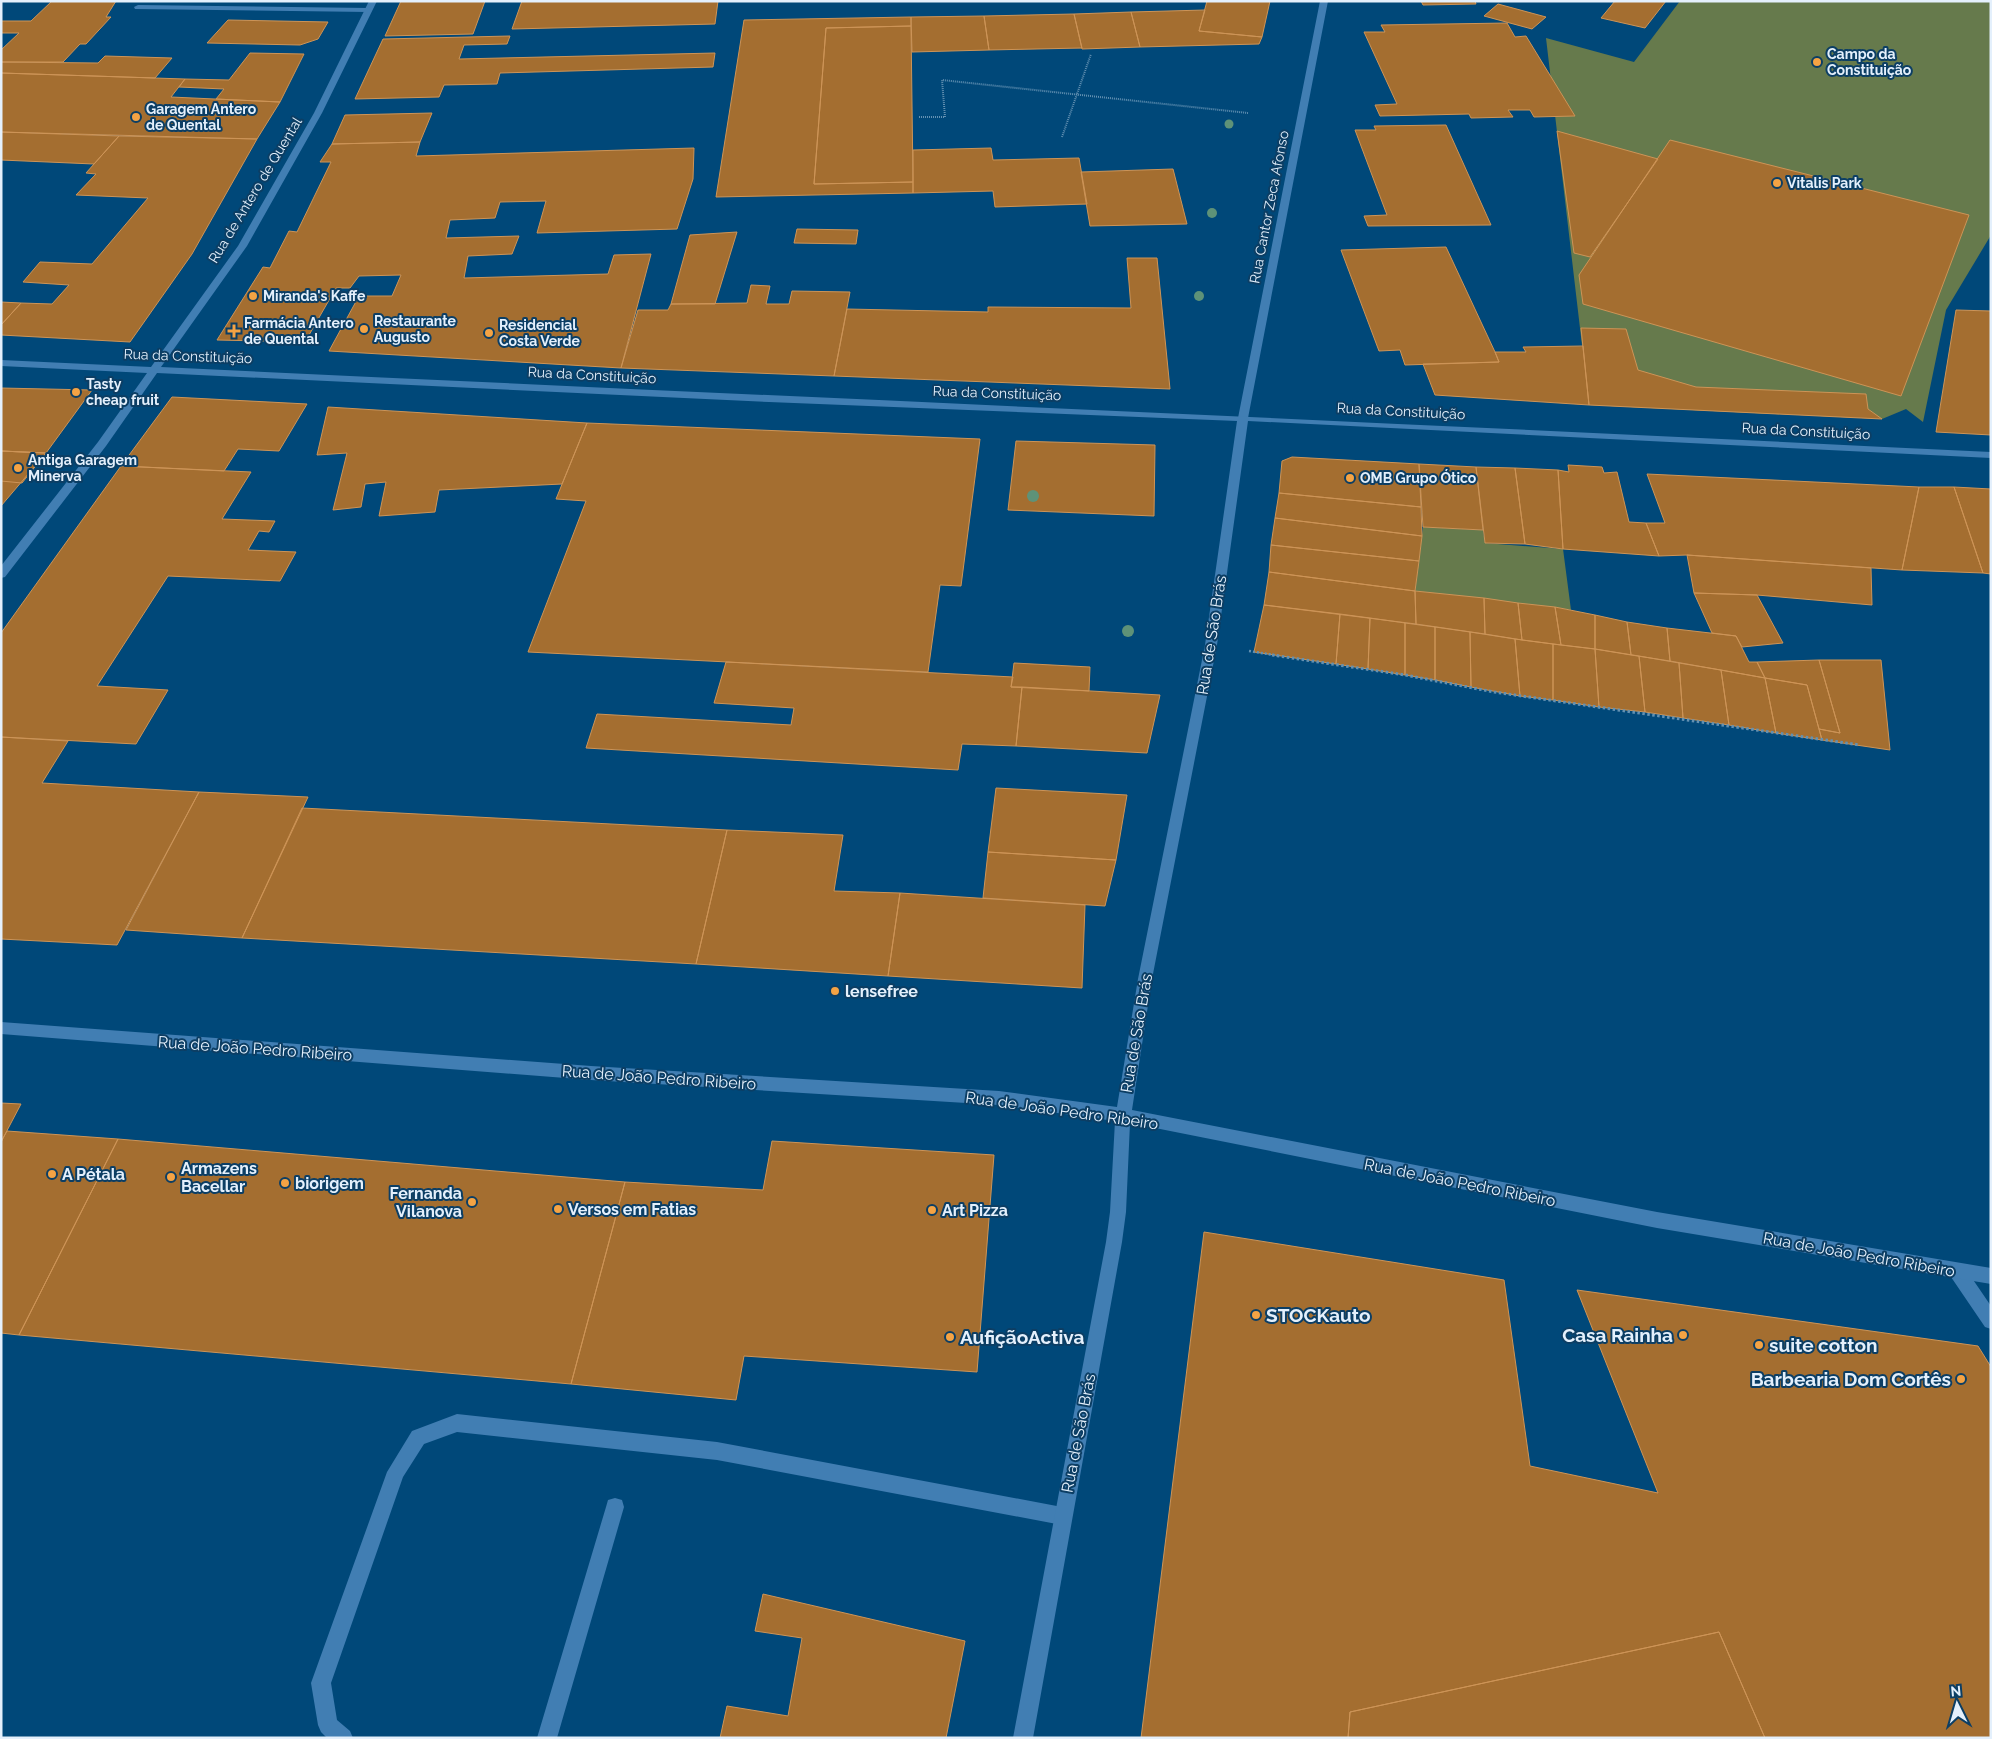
<svg xmlns="http://www.w3.org/2000/svg" width="1992" height="1739" viewBox="0 0 1992 1739" font-family="Raleway,sans-serif">
  <rect width="100%" height="100%" fill="#004879"/>
  <path fill="#667a4c" d="M1680,1H1991V235L1946,310L1923,422L1906,409L1882,419L1589,405L1546,38L1634,62Z
    M1423,527L1483,530L1485,543L1563,549L1571,610L1415,591Z"/>
  <path fill="#a46e30" stroke="#cd9457" d="M52,1H116L106,17H111L86,44H80L63,62H1V50L19,33H1V21H31Z
    M401,1H485L473,34L385,36Z
    M522,1H718L715,24L512,29Z
    M1207,1H1270L1262,37L1199,31Z
    M1421,1H1475L1476,4L1423,5Z
    M1615,1H1666L1645,28L1601,18Z
    M1498,4L1546,17L1532,29L1484,16Z
    M1205,10L1199,31L1262,37L1259,44L1140,47L1131,12Z
    M1131,12L1140,47L1082,49L1074,14Z
    M1074,14L1082,48L989,50L984,16Z
    M984,16L989,50L912,52L911,17Z
    M911,17V26L826,28L814,184L913,182V193L716,197L744,20Z
    M228,20L328,22L318,39L300,45L207,43Z
    M1507,23L1515,37L1526,36L1575,116L1534,117L1530,110H1508L1513,117L1471,118L1469,114L1380,116L1375,105L1397,104L1364,32H1385L1381,25Z
    M911,26L913,182L814,184L826,28Z
    M510,36L507,44L464,45L459,59L715,53L713,67L500,73L497,84L444,85L439,97L355,99L383,39Z
    M250,53L304,54L280,102L216,99L224,89L179,87L185,79L229,80Z
    M105,56L172,58L155,78L1,73V62L98,63Z
    M1,73L185,79L171,97L280,102L257,139L1,132Z
    M432,113L420,142L332,144L345,115Z
    M1446,125L1491,225L1368,226L1364,216L1387,215L1355,130H1376L1374,126Z
    M1557,131L1658,159L1590,257L1574,253Z
    M1,132L119,136L94,164L1,160Z
    M119,136L257,139L192,254L130,342L1,335V325L21,303L52,304L69,285L23,282L40,262L92,264L148,198L76,195L96,174L86,173Z
    M1670,140L1969,215L1901,396L1583,304L1579,275Z
    M420,142L416,156L694,148L693,179L677,229L537,233L546,201L500,202L495,218L450,220L446,238L519,236L512,254L468,256L464,278L608,274L614,255L651,254L621,368L329,351L359,296H392L401,275L359,276L350,288H336L305,342L217,340L263,267L270,268L289,231L297,232L331,162H320L332,144Z
    M991,148L993,160L1079,158L1087,204L995,207L993,191L913,193V150Z
    M1173,169L1187,224L1090,226L1081,172Z
    M797,229L858,230L856,244L794,243Z
    M737,232L715,304H671L690,235Z
    M1446,247L1495,352L1499,362L1405,365L1400,350L1379,351L1341,250Z
    M1127,258H1157L1170,389L834,376L847,309L988,312V307L1131,308Z
    M751,285L770,286L766,304H789L792,291L850,292L834,376L621,368L638,310H668L671,304L747,303Z
    M1,302L21,303L1,325Z
    M1956,310L1991,311V435L1936,432Z
    M1581,328L1626,329L1638,370L1696,387L1866,394L1868,409L1882,419L1589,405Z
    M1583,346L1589,405L1435,395L1423,364L1499,362L1495,352H1526L1523,347Z
    M1,388L92,390L46,453L1,451Z
    M172,397L307,404L279,451L238,449L224,471L121,466Z
    M328,407L587,423L562,484L439,490L435,512L379,516L386,482L365,484L361,507L333,510L347,453L317,455Z
    M587,423L980,439L961,586L940,585L928,672L528,652L586,501L556,499Z
    M1016,441L1155,445L1154,516L1008,510Z
    M1,451L46,453L1,506Z
    M1,451L46,453L22,483L1,481Z
    M1292,457L1419,464L1421,507L1279,493L1282,461Z
    M1419,464L1476,467L1483,530L1423,527Z
    M1568,465L1602,467L1604,473L1617,472L1629,522L1646,523L1659,556L1563,549L1558,470L1569,472Z
    M121,466L251,472L222,519L275,521L269,532L259,531L248,550L296,552L280,581L168,576L97,686L168,690L136,744L1,737V633Z
    M1476,467L1515,468L1525,544L1485,543Z
    M1515,468L1558,470L1563,549L1525,544Z
    M1647,474L1919,487L1902,570L1687,555L1659,556L1646,523H1665Z
    M1919,487H1954L1983,573L1902,570Z
    M1954,487L1991,489V574L1983,573Z
    M1279,493L1421,507L1422,536L1275,518Z
    M1275,518L1422,536L1419,561L1271,545Z
    M1271,545L1419,561L1415,591L1269,572Z
    M1687,555L1871,568L1872,605L1757,595L1694,593Z
    M1269,572L1415,591L1416,624L1264,605Z
    M1415,591L1484,598L1485,634L1416,624Z
    M1694,593L1757,595L1783,643L1742,647L1736,636L1712,633Z
    M1484,598L1518,603L1522,640L1485,634Z
    M1518,603L1555,607L1561,645L1522,640Z
    M1264,605L1340,614L1336,664L1254,652Z
    M1555,607L1595,615V649L1561,645Z
    M1340,614L1370,618L1368,669L1336,664Z
    M1595,615L1627,622L1631,655L1595,649Z
    M1370,618L1405,623V675L1368,669Z
    M1627,622L1667,628L1670,661L1631,655Z
    M1405,623L1435,627V680L1405,675Z
    M1435,627L1470,632L1471,687L1435,680Z
    M1667,628L1736,636L1749,662H1757L1765,678L1670,661Z
    M1470,632L1515,639L1520,696L1471,687Z
    M1515,639L1553,644V700L1520,696Z
    M1553,644L1595,649L1599,707L1553,700Z
    M1595,649L1639,656L1645,712L1599,707Z
    M1639,656L1679,663L1683,718L1645,712Z
    M1819,660H1881L1890,750L1822,740L1819,729L1840,733Z
    M1819,660L1840,733L1819,729L1807,685L1765,678L1757,662Z
    M726,662L1013,677L1011,687H1022L1016,746L962,744L958,770L586,748L597,714L791,725L794,708L714,703Z
    M1014,663L1090,667L1089,691L1011,687Z
    M1679,663L1721,670L1729,725L1683,718Z
    M1721,670L1765,678L1776,733L1729,725Z
    M1765,678L1807,685L1822,740L1776,733Z
    M1022,687L1160,695L1147,753L1016,746Z
    M1,737L68,741L42,783L199,792L117,945L1,939Z
    M996,788L1127,795L1116,860L988,852Z
    M199,792L308,797L242,938L126,930Z
    M302,808L727,830L696,964L242,938Z
    M727,830L843,835L834,891L900,893L888,976L696,964Z
    M988,852L1116,860L1105,906L983,898Z
    M900,893L1085,905L1082,988L888,976Z
    M1,1103L21,1104L1,1142Z
    M7,1131L118,1139L19,1335L1,1333V1142Z
    M118,1139L625,1182L571,1384L19,1335Z
    M772,1141L994,1155L977,1372L744,1356L736,1400L571,1384L625,1182L763,1190Z
    M1204,1232L1504,1280L1530,1466L1658,1493L1577,1290L1978,1346L1991,1367V1738H1765L1719,1632L1350,1712L1348,1738H1141Z
    M763,1594L965,1641L946,1738H720L727,1706L788,1716L802,1638L755,1631Z
    M1719,1632L1765,1738H1348L1350,1712Z"/>
  <g fill="none" stroke-linecap="round" stroke-linejoin="round">
    <path stroke="#6391b2" stroke-width="2" stroke-dasharray="1 1" stroke-linecap="butt" d="M919,117H945L942,80L1248,113
      M1062,137L1091,54"/>
    <path stroke="#6391b2" stroke-width="2.5" stroke-dasharray="2 2" stroke-linecap="butt" d="M1249,651L1280,656"/>
    <path stroke="#6391b2" stroke-width="3" stroke-dasharray="2.5 2.5" stroke-linecap="butt" d="M1272,655L1405,675L1494,692L1860,745"/>
    <path fill="#417eb3" fill-rule="evenodd" d="M138,5L368,8L372,10L368,12L135,9L134,7Z
      M457,1414L717,1442L1062,1507L1069,1509L1071,1516L1069,1523L1062,1525L717,1460L457,1432L424,1444L403,1477L331,1683L337,1720L350,1731L353,1738H327L321,1732L318,1725L311,1683L387,1472L412,1431Z
      M615,1498L622,1500L624,1507L557,1738H537L606,1507L608,1500Z"/>
    <path fill="#417eb3" fill-rule="evenodd" d="M1320,1H1328L1248,418L1243,421L1238,418Z
      M1957,1263L1963,1265L1991,1306V1329L1985,1327L1951,1277L1949,1271L1951,1265Z"/>
    <path fill="#417eb3" fill-rule="evenodd" d="M369,1H377L322,113L247,246L161,367C771,396 1381,422 1991,452V458L1248,421L1217,645L1152,979L1132,1110L1657,1212L1991,1268V1284L1657,1228L1130,1123L1126,1212L1122,1242L1033,1738H1013L1106,1242L1110,1212L1115,1121L999,1105L591,1080L1,1034V1022L591,1066L999,1091L1117,1107L1138,979L1205,645L1237,421L769,402L157,373L106,446L5,577L1,578V566L98,442L147,373L1,366V360L151,367L238,246L314,113Z"/>
  </g>
  <g fill="#5e9278">
    <circle cx="1229" cy="124" r="4.5"/>
    <circle cx="1212" cy="213" r="5"/>
    <circle cx="1199" cy="296" r="5"/>
    <circle cx="1033" cy="496" r="6"/>
    <circle cx="1128" cy="631" r="6"/>
  </g>
  <g fill="#f4a344" stroke="#0c3e64" stroke-width="2">
    <circle cx="1817" cy="62" r="5"/>
    <circle cx="136" cy="117" r="5"/>
    <circle cx="1777" cy="183" r="5"/>
    <circle cx="253" cy="296" r="5"/>
    <circle cx="364" cy="329" r="5"/>
    <path d="M231.5 323.5h5v5h5v5h-5v5h-5v-5h-5v-5h5z"/>
    <circle cx="489" cy="333" r="5"/>
    <circle cx="76" cy="392" r="5"/>
    <circle cx="18" cy="468" r="5"/>
    <circle cx="1350" cy="478" r="5"/>
    <circle cx="835" cy="991" r="5"/>
    <circle cx="52" cy="1174" r="5"/>
    <circle cx="171" cy="1177" r="5"/>
    <circle cx="285" cy="1183" r="5"/>
    <circle cx="472" cy="1202" r="5"/>
    <circle cx="558" cy="1209" r="5"/>
    <circle cx="932" cy="1210" r="5"/>
    <circle cx="1256" cy="1315" r="5"/>
    <circle cx="1683" cy="1335" r="5"/>
    <circle cx="950" cy="1337" r="5"/>
    <circle cx="1759" cy="1345" r="5"/>
    <circle cx="1961" cy="1379" r="5"/>
  </g>
  <g text-anchor="middle" stroke-width="4" stroke-linejoin="round" paint-order="stroke">
    <g font-size="14" font-weight="bold" fill="#e4f0fc" stroke="#0c3e64" text-anchor="start">
      <text x="1827" y="59">Campo da<tspan x="1827" dy="16">Constituição</tspan></text>
      <text x="146" y="114">Garagem Antero<tspan x="146" dy="16">de Quental</tspan></text>
      <text x="1787" y="188">Vitalis Park</text>
      <text x="263" y="301">Miranda's Kaffe</text>
      <text x="374" y="326">Restaurante<tspan x="374" dy="16">Augusto</tspan></text>
      <text x="244" y="328">Farmácia Antero<tspan x="244" dy="16">de Quental</tspan></text>
      <text x="499" y="330">Residencial<tspan x="499" dy="16">Costa Verde</tspan></text>
      <text x="86" y="389">Tasty<tspan x="86" dy="16">cheap fruit</tspan></text>
      <text x="28" y="465">Antiga Garagem<tspan x="28" dy="16">Minerva</tspan></text>
      <text x="1360" y="483">OMB Grupo Ótico</text>
    </g>
    <g font-size="14" fill="#e4f0fc" stroke="#0c3e64">
      <text transform="translate(255 190) rotate(-59)" y="5">Rua de Antero de Quental</text>
      <text transform="translate(1269 207) rotate(-79)" y="5">Rua Cantor Zeca Afonso</text>
      <text transform="translate(188 356) rotate(2)" y="5">Rua da Constituição</text>
      <text transform="translate(592 375) rotate(3)" y="5">Rua da Constituição</text>
      <text transform="translate(997 393) rotate(2)" y="5">Rua da Constituição</text>
      <text transform="translate(1401 411) rotate(3)" y="5">Rua da Constituição</text>
      <text transform="translate(1806 431) rotate(3)" y="5">Rua da Constituição</text>
    </g>
    <g font-size="16" fill="#e4f0fc" stroke="#0c3e64">
      <text transform="translate(1211 635) rotate(-81)" y="6">Rua de São Brás</text>
      <text transform="translate(1136 1033) rotate(-80)" y="6">Rua de São Brás</text>
      <text transform="translate(255 1048) rotate(4)" y="6">Rua de João Pedro Ribeiro</text>
      <text transform="translate(659 1077) rotate(4)" y="6">Rua de João Pedro Ribeiro</text>
      <text transform="translate(1062 1110) rotate(8)" y="6">Rua de João Pedro Ribeiro</text>
      <text transform="translate(1460 1182) rotate(11)" y="6">Rua de João Pedro Ribeiro</text>
      <text transform="translate(1859 1254) rotate(10)" y="6">Rua de João Pedro Ribeiro</text>
      <text transform="translate(1078 1433) rotate(-79)" y="6">Rua de São Brás</text>
    </g>
    <g font-size="16" font-weight="bold" fill="#e4f0fc" stroke="#0c3e64" text-anchor="start">
      <text x="845" y="997">lensefree</text>
      <text x="181" y="1174">Armazens<tspan x="181" dy="18">Bacellar</tspan></text>
      <text x="62" y="1180">A Pétala</text>
      <text x="295" y="1189">biorigem</text>
      <text x="462" y="1199" text-anchor="end">Fernanda<tspan x="462" dy="18">Vilanova</tspan></text>
      <text x="568" y="1215">Versos em Fatias</text>
      <text x="942" y="1216">Art Pizza</text>
    </g>
    <g font-size="19" font-weight="bold" fill="#e4f0fc" stroke="#0c3e64" text-anchor="start">
      <text x="1266" y="1322">STOCKauto</text>
      <text x="1673" y="1342" text-anchor="end">Casa Rainha</text>
      <text x="960" y="1344">AufiçãoActiva</text>
      <text x="1769" y="1352">suite cotton</text>
      <text x="1951" y="1386" text-anchor="end">Barbearia Dom Cortês</text>
    </g>
  </g>
  <rect width="1992" height="1739" fill="none" stroke="#e4f0fc" stroke-width="5"/>
  <g transform="translate(1957 1704) rotate(355)" stroke="#0c3e64" stroke-width="4" paint-order="stroke">
  <path d="M0-4L9 19L0 12L-9 19Z" fill="#e4f0fc"/>
  <text y="-8" font-size="14" font-weight="bold" text-anchor="middle" fill="#e4f0fc">N</text>
  </g>
</svg>
